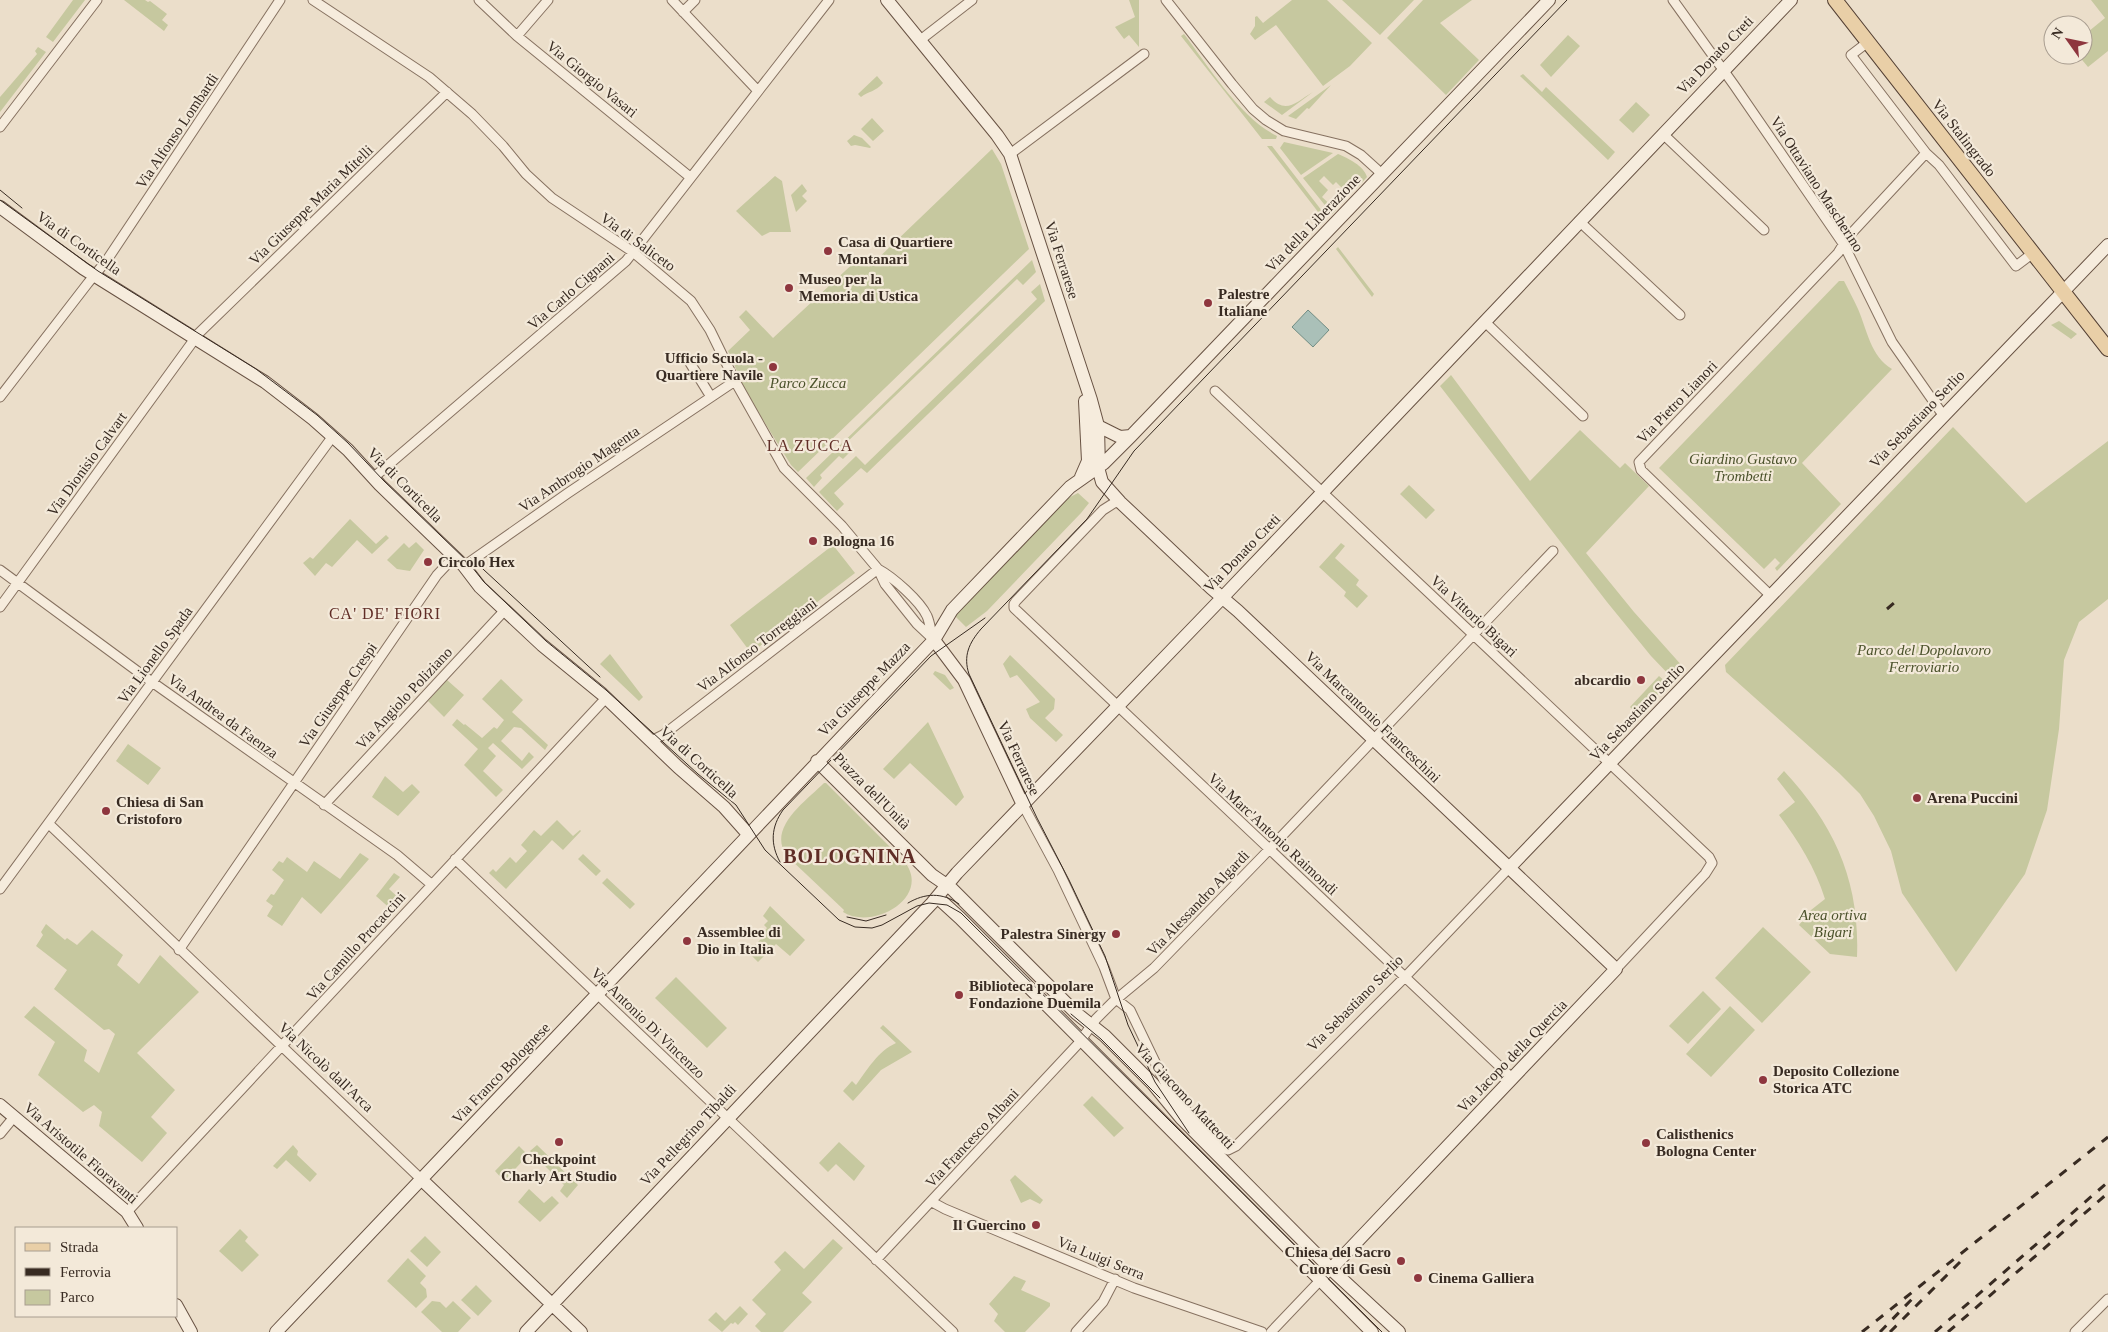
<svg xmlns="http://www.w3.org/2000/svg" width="2108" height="1332" viewBox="0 0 2108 1332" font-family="'Times New Roman',serif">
  <rect width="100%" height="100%" fill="#ebdeca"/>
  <path fill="#c6c89f" d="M73,0H85L53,42L46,37Z
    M124,0H145L148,2L150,1L167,14L162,20L168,25L164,31Z
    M1129,0H1139V47L1129,35L1124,39L1115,27L1135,17Z
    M1292,0H1327L1372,43L1350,66L1323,86L1276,25L1255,40L1250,34L1255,26V17L1257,16L1263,23Z
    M1342,0H1414L1380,35Z
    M1423,0H1472L1440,23L1479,60L1446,95L1387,38Z
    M2091,0H2108V51L2088,67L2078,55H2083V36L2105,18Z
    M1184,34C1209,67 1240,118 1277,136L1276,139H1262L1181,36Z
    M1568,35L1580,46L1551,77L1540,65Z
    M38,47L46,52L0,112V97L37,54L35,51Z
    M1523,74L1542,92L1546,87L1615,152L1608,160L1520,76Z
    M877,76L883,83C875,92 869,91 861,97L858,94Z
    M1331,85L1309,109L1307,108L1296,119L1288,116Z
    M1313,92L1282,115L1264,102L1270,97C1286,115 1296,102 1313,92Z
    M1636,102L1650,115L1633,133L1619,120Z
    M872,118L884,131L873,141L861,129Z
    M854,135L862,138L871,147L870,148L855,145L851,146L847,141Z
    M1284,142L1333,153L1301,175L1280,148Z
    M1267,146H1272L1322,211V217Z
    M992,149L1001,164L1029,249L798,472L791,465L747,394L728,351L750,330L739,317L746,310L773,338L859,258L869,267Z
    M1338,154C1348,158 1364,166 1367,177L1356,189L1352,185L1345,191L1336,182L1333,185L1324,176L1319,181L1328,190L1322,197L1336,210L1332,214L1303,178Z
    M775,176L782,181L791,232H770L762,236L736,211Z
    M802,184L807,191L802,196L807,201L796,212L791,195Z
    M1338,247L1374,294L1372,297L1336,249Z
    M1032,260L1036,272L1023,285L1017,279L845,444L851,451L843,459L839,456L820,475L822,478L814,487L806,478Z
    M1839,281H1844C1849,291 1854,300 1858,309C1867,330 1871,357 1892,369L1802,463L1841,504L1777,571L1775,568L1780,563L1775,558L1764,569L1659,468Z
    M1040,284L1045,301L867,473L861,468L834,493L844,504L837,511L819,492L856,456L865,465L1037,299L1031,292Z
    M2059,321L2077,334L2071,339L2051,325Z
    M1451,375L1530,481L1580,430L1620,468L1625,463L1649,486L1586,553L1634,612L1684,668L1673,679L1651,656L1607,602L1440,386Z
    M1953,427L2026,503L2108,441V599L2079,622L2064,660L2059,729L2047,810L2025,874L1956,972L1902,893L1891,851L1874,816L1860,794L1839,773L1726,672L1725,665Z
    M1409,485L1435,510L1426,519L1400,494Z
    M1078,493L1089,503L1081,513L987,611L966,627L956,617V615L1066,499Z
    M350,519L376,544L386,535L389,538L372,554L357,540L332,567L326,563L315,576L303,563L310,557L313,559Z
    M416,542L424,550L410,571L397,569L387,560L404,543L409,548Z
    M1341,543L1345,546L1335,558L1359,580L1356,585L1368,596L1357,608L1344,596L1346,592L1319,567Z
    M833,545L855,573L751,653L730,625Z
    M610,654L643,697L639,701L600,664Z
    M1010,655L1055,699L1054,709L1045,718L1063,735L1056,742L1030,718L1026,709L1040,702L1017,675L1010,678L1003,664Z
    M935,671L945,675L954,688L950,690L933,674Z
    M1659,676L1668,684L1638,715L1630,707Z
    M501,679L523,700L512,712L548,745L545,750L521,728L514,727L501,741L522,761L529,752L534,757L522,769L493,743L488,748L496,756L483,771L503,790L496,797L464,765L478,749L452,725L457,719L464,725L465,724L482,738L494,727L497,729L504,720L482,699Z
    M447,680L464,695L444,717L428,701Z
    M928,722L964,797L956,806L910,763L894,779L883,769Z
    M128,744L161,768L148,785L116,761Z
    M1784,771C1835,826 1860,881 1857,957L1830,954L1799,925L1811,910L1825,899C1815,867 1799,842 1779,815L1795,802L1777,779Z
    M385,776L403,792L412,784L420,792L398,816L372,797Z
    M824,783H826L904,861C933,897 873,931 843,912L844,910L788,857C765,829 806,801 824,783Z
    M557,820L573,836L580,830L581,831L563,850L552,840L506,889L489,873L493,869L496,872L510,857L516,863L527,851L521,845L534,830L541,836Z
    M360,853L369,859L321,914L302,897L282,926L267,916L273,906L266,901L271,894L274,895L284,880L272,870L279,861L283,863L287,857L307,872L314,861L340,879Z
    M583,854L601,871L596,876L578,859Z
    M394,873L400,877L389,889L402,901L393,911L376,896Z
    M607,878L635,904L630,909L602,883Z
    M770,906L805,940L790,956L776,944L758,962L748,952L765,935L763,933L767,928L764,925L768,921L763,916Z
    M46,924L65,940L67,938L77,945L92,930L123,955L117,965L139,984L160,955L199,992L137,1053L175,1090L151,1117L167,1133L142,1162L99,1126L102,1112L94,1105L83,1112L38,1075L55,1042L24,1017L34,1006L87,1050L84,1061L99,1073L115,1034L109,1029L104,1030L54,989L67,970L36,946L43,935L41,932Z
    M1763,927L1811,972L1762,1023L1715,978Z
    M676,977L727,1028L707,1048L655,998Z
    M1703,991L1721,1009L1688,1044L1669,1026Z
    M1730,1006L1755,1030L1711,1077L1686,1054Z
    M883,1025L912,1052L881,1070L853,1101L843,1091L852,1081L856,1085C867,1070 878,1051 896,1043L880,1028Z
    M1092,1096L1124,1128L1114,1137L1083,1105Z
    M839,1142L865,1166L854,1181L836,1164L828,1172L819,1163Z
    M293,1145L298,1151L297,1155L317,1174L310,1182L286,1160L277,1169L273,1166Z
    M537,1145L578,1185L567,1198L560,1191L564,1185L530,1151Z
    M519,1146L528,1155L504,1181L495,1171Z
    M1015,1175L1043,1200L1040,1204L1030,1199L1021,1203L1010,1180Z
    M529,1189L544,1203L552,1196L559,1203L540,1222L518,1202Z
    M240,1229L248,1237L245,1241L259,1255L242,1272L219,1251Z
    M425,1236L441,1252L427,1267L410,1251Z
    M833,1239L843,1248L802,1293L812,1302L783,1332H761L755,1326L766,1314L752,1300L781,1270L774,1262L785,1251L804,1269Z
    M408,1258L426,1276L420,1283L426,1289L427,1297L416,1308L387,1281Z
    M1014,1276L1026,1281L1021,1290L1050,1303V1306L1025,1332H1005L994,1321L998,1314L989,1304Z
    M476,1285L492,1301L478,1316L461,1300Z
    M432,1301L440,1302L446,1308L453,1301L471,1318L458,1332H442L421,1312Z
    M740,1306L748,1314L738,1325L735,1322L733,1324L731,1323L722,1332L708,1320L716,1312L725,1321Z"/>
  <path fill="#aac0b8" stroke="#718d84" d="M1308,310L1329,330L1313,347L1292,327Z"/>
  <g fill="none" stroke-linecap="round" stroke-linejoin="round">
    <g stroke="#867160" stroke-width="11">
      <path id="street" d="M313,0L429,77L472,114L503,146L526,174L552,198L633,252L691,301L710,330L735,381L784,468L842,526L878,569L885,584L917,624L934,640
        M479,0L517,36L690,177
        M672,0L758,91
        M1166,0L1232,84L1253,109L1266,120L1284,131L1346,146L1361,155L1382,174
        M1673,0L1734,85L1844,245L1892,342L1943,415
        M683,12L695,0
        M517,36L548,0
        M919,41L972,0
        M1868,42L1851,55L1926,153L1939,165L2016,266L2033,253
        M0,127L97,0
        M1663,134L1764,230
        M1010,154L1144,54
        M1579,221L1680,315
        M1484,321L1583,416
        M687,358L711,397
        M1215,391L1709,857L1712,863L1705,874L1616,969
        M0,397L88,283L107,260L280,0
        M373,478L626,261L829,0
        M1120,502L1114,503L1103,510L1016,601L1014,604V608L1513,1079
        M464,566L568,493L735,381
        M878,569C893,577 920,601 927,616C930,623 931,632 933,639
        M0,570L152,682L397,855L431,884
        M1771,596L1641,470L1639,462L1838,253L1848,237L1926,153
        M0,607L199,333L447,92
        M651,741L663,735L878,569
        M324,805L505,610
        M1023,805L1058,870L1104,967L1116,999L1130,1010L1168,1089L1185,1109L1223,1148L1228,1150L1236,1146L1405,977L1509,868
        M49,824L421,1179
        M455,859L953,1332
        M0,889L333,436
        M179,950L437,575L454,557
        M0,1134L14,1117
        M932,1202L945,1209L1134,1288L1262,1332
        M127,1212L606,698
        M876,1260L1078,1044L1096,1019L1113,1002L1154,968L1261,858L1553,551
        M1076,1332L1103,1302L1115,1279
        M1271,1332L1331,1269
        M2075,1332L2108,1299"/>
    </g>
    <g stroke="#685243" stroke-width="14">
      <path id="secondary" d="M887,0L997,135L1010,154L1091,400L1098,426L1099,471L1102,482L1120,502L1211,588L1238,611L1616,969L1331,1269
        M0,207L84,269L265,382L313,419L348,450L380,485L464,566L480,587L542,645L602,694L678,767L724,807L748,834
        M1098,426L1120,437L1131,436
        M1081,477L1088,461L1085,401
        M934,640L964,680L1023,805
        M817,761L932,875L951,888L1076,1013L1105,1036L1153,1084L1181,1118L1331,1269L1399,1332
        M1509,868L2108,245
        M937,897L960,918L1372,1332
        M0,1105L127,1212L137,1228
        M421,1179L581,1332
        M176,1305L191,1332
        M276,1332L934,640L952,610L1070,487L1104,463L1131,436L1549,0
        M526,1332L932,903L957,873L1222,598L1791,0"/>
    </g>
    <g stroke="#544034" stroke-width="16">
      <path id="primary" d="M1835,0L2108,349"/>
    </g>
    <use href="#street" stroke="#f6ecdd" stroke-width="9"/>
    <use href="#secondary" stroke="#f6ecdd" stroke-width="12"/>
    <use href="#primary" stroke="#e9cfa7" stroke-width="14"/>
    <path stroke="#382b22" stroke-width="1" d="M0,190L22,208
      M0,200L98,271L256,369L317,415L348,443L384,481L468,562L484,582L546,641L606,690L698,774L736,805L765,850L839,920L855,927L872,928L882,925L917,906L929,903L947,905L961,913L1382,1332
      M471,558L600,677
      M780,862C770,844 771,827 783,810L931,656L985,618
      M908,903C925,893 942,892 959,904
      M847,917L866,921L886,915
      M1071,1014L1101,1039L1160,1098
      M1189,1133L1155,1082L1128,1025L1105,956L1069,880L1037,818L969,674C963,656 969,643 981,629L1087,519L1134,451L1567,0"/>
    <path stroke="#382b22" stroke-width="3" stroke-dasharray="9 9" stroke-linecap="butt" d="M1887,609L1895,602
      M1862,1332L2108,1137
      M1880,1332L1913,1298
      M1890,1332L1961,1261
      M1935,1332L2108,1182
      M1948,1332L2108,1193"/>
  </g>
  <g fill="#8e363e" stroke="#f3e9d9" stroke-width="2">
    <circle cx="828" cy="251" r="5"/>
    <circle cx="789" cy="288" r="5"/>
    <circle cx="1208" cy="303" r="5"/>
    <circle cx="773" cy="367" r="5"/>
    <circle cx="813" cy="541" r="5"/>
    <circle cx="428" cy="562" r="5"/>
    <circle cx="1641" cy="680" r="5"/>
    <circle cx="1917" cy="798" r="5"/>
    <circle cx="106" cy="811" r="5"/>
    <circle cx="1116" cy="934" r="5"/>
    <circle cx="687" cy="941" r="5"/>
    <circle cx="959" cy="995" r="5"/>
    <circle cx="1763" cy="1080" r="5"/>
    <circle cx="559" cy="1142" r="5"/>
    <circle cx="1646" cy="1143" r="5"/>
    <circle cx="1036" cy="1225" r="5"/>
    <circle cx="1401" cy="1261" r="5"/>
    <circle cx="1418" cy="1278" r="5"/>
  </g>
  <g text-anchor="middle" stroke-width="4.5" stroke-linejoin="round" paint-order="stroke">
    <g font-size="15" fill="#382b22" stroke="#f3e9d9">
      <text transform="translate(1715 55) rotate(-46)" y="5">Via Donato Creti</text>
      <text transform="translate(592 79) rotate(39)" y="5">Via Giorgio Vasari</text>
      <text transform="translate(177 131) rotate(-56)" y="5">Via Alfonso Lombardi</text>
      <text transform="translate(1964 138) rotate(52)" y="5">Via Stalingrado</text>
      <text transform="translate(1817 184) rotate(57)" y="5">Via Ottaviano Mascherino</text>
      <text transform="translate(311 205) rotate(-44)" y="5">Via Giuseppe Maria Mitelli</text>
      <text transform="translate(1313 223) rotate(-46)" y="5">Via della Liberazione</text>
      <text transform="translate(638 242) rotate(36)" y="5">Via di Saliceto</text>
      <text transform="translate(79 243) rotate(35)" y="5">Via di Corticella</text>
      <text transform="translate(1062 260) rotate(72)" y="5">Via Ferrarese</text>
      <text transform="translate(571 291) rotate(-41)" y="5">Via Carlo Cignani</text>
      <text transform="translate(1677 402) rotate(-46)" y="5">Via Pietro Lianori</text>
      <text transform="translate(1917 419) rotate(-46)" y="5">Via Sebastiano Serlio</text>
      <text transform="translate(87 464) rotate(-54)" y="5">Via Dionisio Calvart</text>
      <text transform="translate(579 469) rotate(-34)" y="5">Via Ambrogio Magenta</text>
      <text transform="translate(405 485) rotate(45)" y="5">Via di Corticella</text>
      <text transform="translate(1242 553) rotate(-46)" y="5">Via Donato Creti</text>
      <text transform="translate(1474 616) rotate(43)" y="5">Via Vittorio Bigari</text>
      <text transform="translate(757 645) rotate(-37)" y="5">Via Alfonso Torreggiani</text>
      <text transform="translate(155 655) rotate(-54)" y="5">Via Lionello Spada</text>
      <text transform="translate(864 689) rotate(-46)" y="5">Via Giuseppe Mazza</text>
      <text transform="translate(338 695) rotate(-55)" y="5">Via Giuseppe Crespi</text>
      <text transform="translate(404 698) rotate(-47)" y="5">Via Angiolo Poliziano</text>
      <text transform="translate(1637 712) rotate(-46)" y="5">Via Sebastiano Serlio</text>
      <text transform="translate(223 716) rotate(36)" y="5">Via Andrea da Faenza</text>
      <text transform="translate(1373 717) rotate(44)" y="5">Via Marcantonio Franceschini</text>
      <text transform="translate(1019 758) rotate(65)" y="5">Via Ferrarese</text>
      <text transform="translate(699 762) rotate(42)" y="5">Via di Corticella</text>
      <text transform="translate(872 791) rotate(45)" y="5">Piazza dell'Unità</text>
      <text transform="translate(1273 834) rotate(43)" y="5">Via Marc'Antonio Raimondi</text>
      <text transform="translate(1198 903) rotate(-46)" y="5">Via Alessandro Algardi</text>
      <text transform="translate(356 946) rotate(-48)" y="5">Via Camillo Procaccini</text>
      <text transform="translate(1355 1003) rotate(-45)" y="5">Via Sebastiano Serlio</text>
      <text transform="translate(648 1023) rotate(44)" y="5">Via Antonio Di Vincenzo</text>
      <text transform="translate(1512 1056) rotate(-46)" y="5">Via Jacopo della Quercia</text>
      <text transform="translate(326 1067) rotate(43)" y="5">Via Nicolò dall'Arca</text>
      <text transform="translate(501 1073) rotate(-46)" y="5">Via Franco Bolognese</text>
      <text transform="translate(1185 1096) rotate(47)" y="5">Via Giacomo Matteotti</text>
      <text transform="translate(688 1135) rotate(-47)" y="5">Via Pellegrino Tibaldi</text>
      <text transform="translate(972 1138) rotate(-47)" y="5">Via Francesco Albani</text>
      <text transform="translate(81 1153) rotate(41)" y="5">Via Aristotile Fioravanti</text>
      <text transform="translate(1101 1258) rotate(22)" y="5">Via Luigi Serra</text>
    </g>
    <g font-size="15" font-weight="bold" fill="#382b22" stroke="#f3e9d9" text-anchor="start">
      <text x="838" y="247">Casa di Quartiere<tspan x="838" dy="17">Montanari</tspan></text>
      <text x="799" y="284">Museo per la<tspan x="799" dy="17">Memoria di Ustica</tspan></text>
      <text x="1218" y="299">Palestre<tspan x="1218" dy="17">Italiane</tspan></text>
      <text x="763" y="363" text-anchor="end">Ufficio Scuola -<tspan x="763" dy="17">Quartiere Navile</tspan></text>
      <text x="823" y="546">Bologna 16</text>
      <text x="438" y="567">Circolo Hex</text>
      <text x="1631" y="685" text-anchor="end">abcardio</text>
      <text x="1927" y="803">Arena Puccini</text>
      <text x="116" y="807">Chiesa di San<tspan x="116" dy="17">Cristoforo</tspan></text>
      <text x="697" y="937">Assemblee di<tspan x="697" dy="17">Dio in Italia</tspan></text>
      <text x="1106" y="939" text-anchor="end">Palestra Sinergy</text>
      <text x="969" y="991">Biblioteca popolare<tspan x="969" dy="17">Fondazione Duemila</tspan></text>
      <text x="1773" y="1076">Deposito Collezione<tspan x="1773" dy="17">Storica ATC</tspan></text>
      <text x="1656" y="1139">Calisthenics<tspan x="1656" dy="17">Bologna Center</tspan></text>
      <text x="559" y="1164" text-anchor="middle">Checkpoint<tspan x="559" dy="17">Charly Art Studio</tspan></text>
      <text x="1026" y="1230" text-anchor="end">Il Guercino</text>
      <text x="1391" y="1257" text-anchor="end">Chiesa del Sacro<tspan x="1391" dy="17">Cuore di Gesù</tspan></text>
      <text x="1428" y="1283">Cinema Galliera</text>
    </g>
    <g font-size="15" font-style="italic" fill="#4b522b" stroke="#f3e9d9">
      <text x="808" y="388">Parco Zucca</text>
      <text x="1743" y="464">Giardino Gustavo<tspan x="1743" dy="17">Trombetti</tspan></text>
      <text x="1924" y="655">Parco del Dopolavoro<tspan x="1924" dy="17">Ferroviario</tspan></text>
      <text x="1833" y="920">Area ortiva<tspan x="1833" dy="17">Bigari</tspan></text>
    </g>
    <g font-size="16" letter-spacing="1" fill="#602d26" stroke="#f3e9d9">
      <text x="810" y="451">LA ZUCCA</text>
      <text x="385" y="619">CA' DE' FIORI</text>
    </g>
    <g font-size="20" font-weight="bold" letter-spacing="1" fill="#602d26" stroke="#f3e9d9">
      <text x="850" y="863">BOLOGNINA</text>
    </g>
  </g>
  <rect x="15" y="1227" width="162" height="90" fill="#f3e9d9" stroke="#a89d90"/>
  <rect x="25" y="1243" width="25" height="8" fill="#e9cfa7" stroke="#a89d90"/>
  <text x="60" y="1252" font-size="15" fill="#382b22">Strada</text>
  <rect x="25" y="1268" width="25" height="8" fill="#382b22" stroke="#a89d90"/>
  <text x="60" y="1277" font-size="15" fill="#382b22">Ferrovia</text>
  <rect x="25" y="1290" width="25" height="15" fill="#c6c89f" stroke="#a89d90"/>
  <text x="60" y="1302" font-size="15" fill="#382b22">Parco</text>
  <g transform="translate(2068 40) rotate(303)"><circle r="24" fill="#f3e9d9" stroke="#a89d90"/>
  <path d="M0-4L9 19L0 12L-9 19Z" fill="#8e363e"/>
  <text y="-8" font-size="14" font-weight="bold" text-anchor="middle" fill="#382b22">N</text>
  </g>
</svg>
